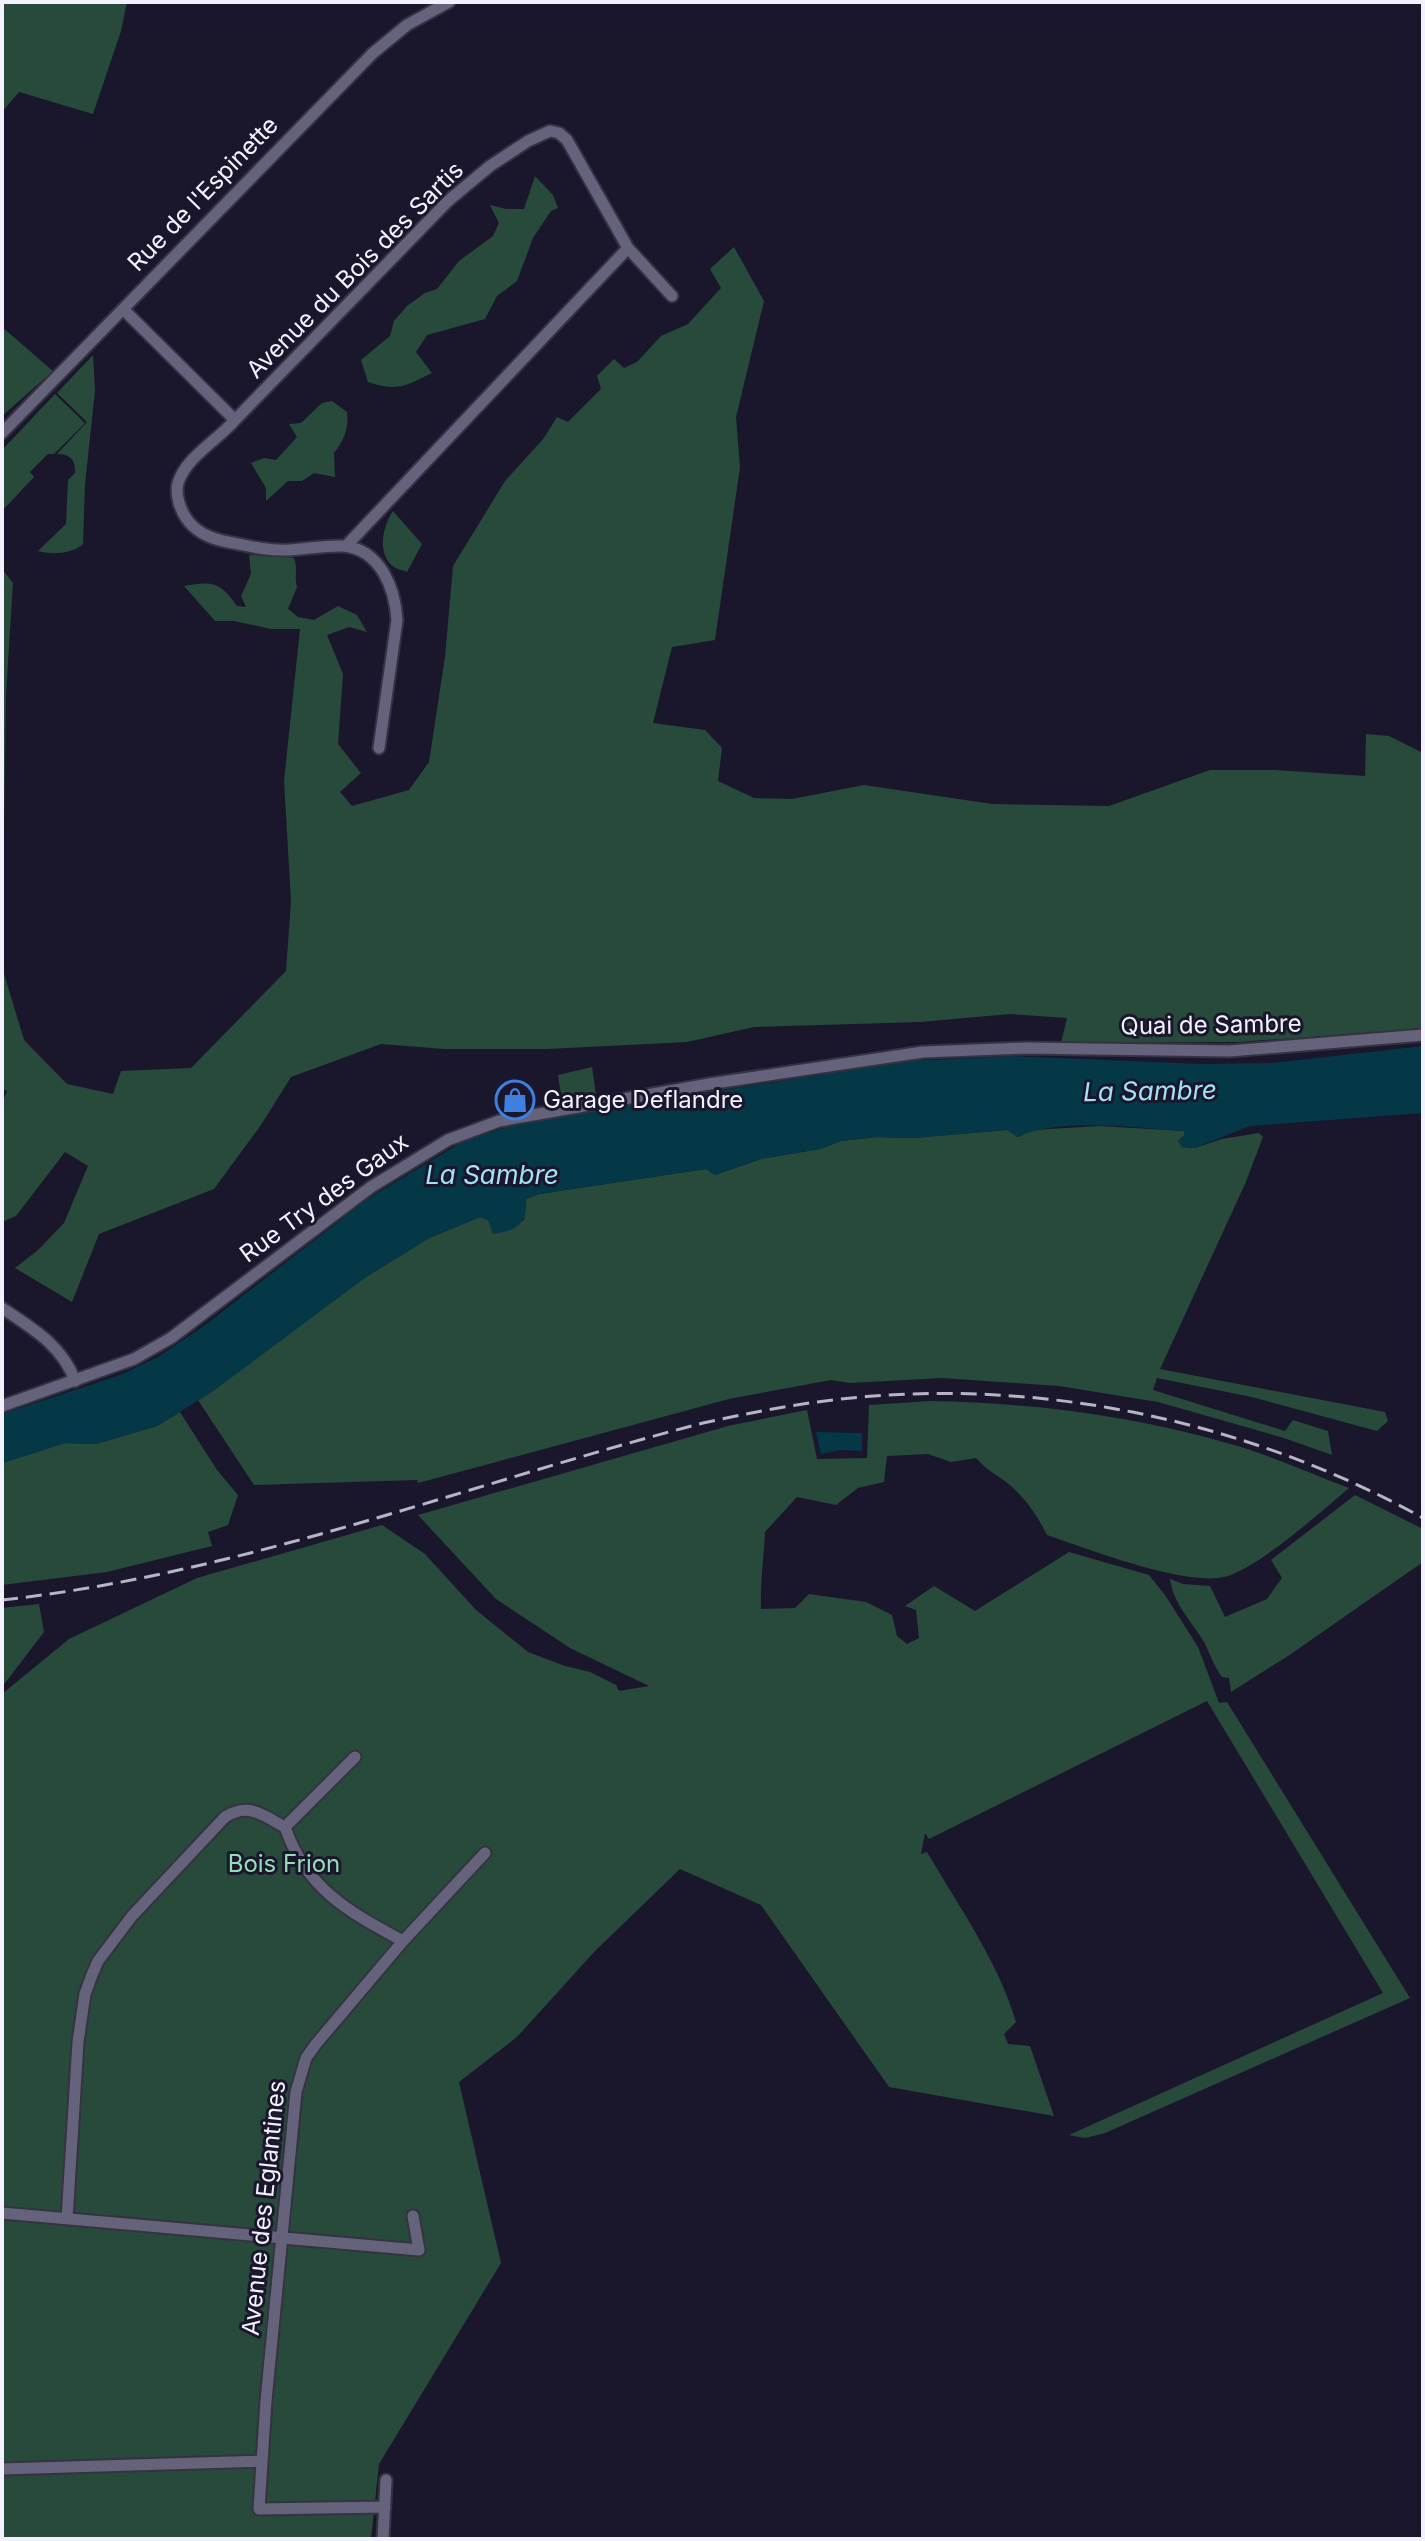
<svg xmlns="http://www.w3.org/2000/svg" width="1425" height="2541" viewBox="0 0 1425 2541" font-family="Inter,sans-serif">
  <rect width="100%" height="100%" fill="#1a172c"/>
  <path fill="#284a3a" d="M2,2H127L121,31L93,114L19,92L2,112Z
    M535,176L553,195L558,208L551,211L533,238L517,281L497,296L485,319L427,335L416,352L432,373C405,386 398,392 368,382L361,360L390,336L394,321L407,306L425,293L437,289L459,261L493,236L499,223L490,205L506,209H524Z
    M734,247L764,301L736,417L740,467L715,640L672,647L653,723L705,730L722,748L718,781L754,798L792,799L864,785L992,804L1109,806L1210,770H1275L1365,776L1366,734L1389,736L1423,753V1029L1238,1042L1061,1043L1067,1018L1010,1014L920,1022L754,1027L687,1042L547,1049H444L381,1044L291,1077L261,1125L214,1189L99,1234L72,1302L15,1268L38,1250L64,1223L88,1166L65,1152L16,1216L2,1222V1103L7,1091L2,1089V967L24,1040L67,1084L113,1094L121,1071L191,1068L286,971L291,901L284,781L300,629H271L234,621H215L184,586C213,581 220,582 237,606L246,607L241,596L251,574L249,555L272,553L294,558C298,567 294,577 297,587L288,609L298,617L314,620L338,606L357,615L367,632L349,627L327,635L343,674L338,744L361,773L340,792L352,806L409,790L429,762L445,657L453,566L505,481L544,438L557,417L568,422L601,389L597,376L614,359L624,368L637,362L661,336L688,324L721,288L710,269Z
    M2,327L53,371L2,416Z
    M93,355L95,391L85,484L83,544C72,554 52,555 38,551L66,524L68,480L75,473C76,459 69,454 57,454L87,422L57,393Z
    M55,394L85,423L54,454H48L30,472L34,477L2,511V450Z
    M332,401L347,412C349,428 344,441 334,453L335,477L314,473L302,481H288L266,501V488L251,463L264,458L276,460L297,437L289,424L301,423L322,403Z
    M393,511L422,544L407,572C403,570 398,570 394,567C376,555 383,525 393,511Z
    M2,569L13,583L6,695L2,954Z
    M592,1067L596,1095L562,1102L558,1075Z
    M1099,1126L1184,1131L1186,1135L1178,1141L1183,1147L1195,1148L1222,1139L1259,1133L1263,1137L1245,1184L1160,1369L1385,1412L1388,1421L1377,1431L1252,1397L1157,1378L1153,1390L1285,1431L1293,1420L1328,1431L1332,1455L1284,1438L1158,1402L1059,1386L942,1378L850,1383L831,1380L729,1399L418,1483L417,1480L254,1485L198,1400L366,1277L429,1238L480,1217L488,1220L503,1232L524,1220L526,1199L539,1194L706,1169L715,1175L761,1159L820,1149L841,1141L877,1137L913,1138L1007,1130L1018,1137L1033,1130Z
    M930,1401C1033,1403 1135,1416 1234,1445C1273,1456 1311,1474 1349,1488C1322,1511 1257,1569 1224,1577C1184,1586 1088,1549 1047,1535C1036,1513 1023,1494 1002,1479C992,1472 985,1468 976,1458L951,1462L928,1454L887,1456L884,1482L858,1488L836,1505L797,1497L765,1532C764,1557 760,1583 761,1609L795,1608L809,1594L866,1602L892,1615L897,1636L907,1644L919,1638L916,1610L905,1606L934,1586L975,1611L1069,1552L1149,1575L1165,1595L1198,1647L1219,1703L1227,1702L1410,1998L1105,2133L1085,2138L1069,2135L1383,1993L1207,1701L929,1839L925,1833L921,1854L927,1852C958,1905 999,1963 1016,2022L1004,2034L1008,2044L1030,2046L1054,2116L889,2087L761,1905L680,1869L595,1951L517,2037L459,2082L501,2263L379,2464L371,2539H2V1694L69,1639L197,1578L382,1525L425,1554L476,1610L528,1652L565,1666L590,1672L616,1685L619,1691L649,1686L570,1648L496,1599L418,1515L728,1426L807,1410L817,1459L867,1458L869,1405Z
    M180,1412L217,1470L238,1495L228,1525L208,1532L212,1546L107,1572L2,1585V1463L65,1443L96,1444L157,1426Z
    M1355,1495L1423,1529V1562L1288,1656L1231,1692L1229,1678L1222,1677C1214,1667 1210,1653 1204,1642C1192,1622 1173,1603 1170,1579L1183,1584L1210,1586L1225,1617L1267,1599L1282,1578L1271,1560Z
    M39,1604L44,1632L2,1687V1608Z"/>
  <path fill="#043846" d="M1423,1046V1113L1250,1126L1195,1148L1182,1147L1178,1141L1184,1135V1131C1136,1128 1061,1117 1017,1137L1007,1130L913,1138L877,1137L841,1141L820,1149L761,1159L715,1175L706,1169L539,1194L526,1199C528,1222 518,1231 493,1234L488,1220L480,1217L431,1237L366,1277L212,1392L157,1426L96,1444L65,1443L2,1463V1414L120,1375L158,1357L205,1325L369,1198L464,1141L522,1122L906,1061L1013,1056L1204,1064L1272,1063Z
    M816,1432L862,1433V1451L840,1450L821,1454Z"/>
  <g fill="none" stroke-linecap="round" stroke-linejoin="round">
    <g stroke="#353342" stroke-width="15">
      <path id="street" d="M123,309L235,420C218,440 186,457 178,483C175,494 180,509 186,518C196,533 211,539 228,542C248,546 268,551 289,550C307,549 326,545 344,546C381,550 395,589 397,620L379,748
        M235,420L448,201L490,166L528,141L550,131L559,133L567,140L628,248L672,296
        M2,433L373,53L407,25L449,2
        M346,546L628,248
        M2,1308C32,1328 63,1346 75,1381
        M2,1406L134,1359L171,1338L371,1187L448,1140L499,1121L715,1083L923,1052L1026,1048L1229,1051L1423,1035
        M285,1827C306,1889 349,1912 403,1941
        M285,1827L355,1757
        M2,2213L419,2250L413,2216
        M67,2219L78,2042L85,1994L92,1975L98,1961L132,1916L225,1817C249,1802 262,1815 285,1827
        M2,2469L262,2461
        M385,2507L259,2509L266,2401L296,2092L306,2058L316,2044L403,1941L485,1853
        M383,2539L386,2480"/>
    </g>
    <use href="#street" stroke="#65637b" stroke-width="11"/>
    <path stroke="#b6b5c3" stroke-width="3" stroke-dasharray="16 8" stroke-linecap="butt" d="M2,1600C242,1574 470,1483 703,1423C749,1413 794,1404 841,1399C1041,1377 1248,1421 1423,1518"/>
  </g>
  <defs>
    <g id="shop-ring" transform="scale(2)"><circle r="9.5" fill="#1a172c" stroke="#3f7fe0" stroke-width="1.5"/><path d="M-5-2.5h2.3a2.7 3.5 0 0 1 5.4 0H5L5.5 6h-11ZM-1.5-2.5h3a1.5 2.3 0 0 0-3 0Z" fill="#3f7fe0"/></g>
  </defs>
  <g fill-rule="evenodd">
    <use href="#shop-ring" x="515" y="1100"/>
  </g>
  <g text-anchor="middle" stroke-width="6" stroke-linejoin="round" paint-order="stroke">
    <g font-size="24" fill="#f2f1fd" stroke="#1a172c">
      <text transform="translate(203 194) rotate(-46)" y="8">Rue de l'Espinette</text>
      <text transform="translate(355 270) rotate(-45)" y="8">Avenue du Bois des Sartis</text>
      <text transform="translate(1211 1025) rotate(-1)" y="8">Quai de Sambre</text>
      <text transform="translate(324 1198) rotate(-36)" y="8">Rue Try des Gaux</text>
      <text transform="translate(264 2208) rotate(-84)" y="8">Avenue des Eglantines</text>
    </g>
    <g font-size="24" fill="#f2f1fd" stroke="#1a172c" text-anchor="start">
      <text x="543" y="1108">Garage Deflandre</text>
    </g>
    <g font-size="24" fill="#95dbb8" stroke="#1a172c">
      <text x="284" y="1872">Bois Frion</text>
    </g>
    <g font-size="26" font-style="italic" fill="#a4e1f7" stroke="#1a172c">
      <text transform="translate(1150 1091) rotate(-1)" y="9">La Sambre</text>
      <text x="492" y="1184">La Sambre</text>
    </g>
  </g>
  <rect width="1425" height="2541" fill="none" stroke="#f2f1fd" stroke-width="8"/>
</svg>
